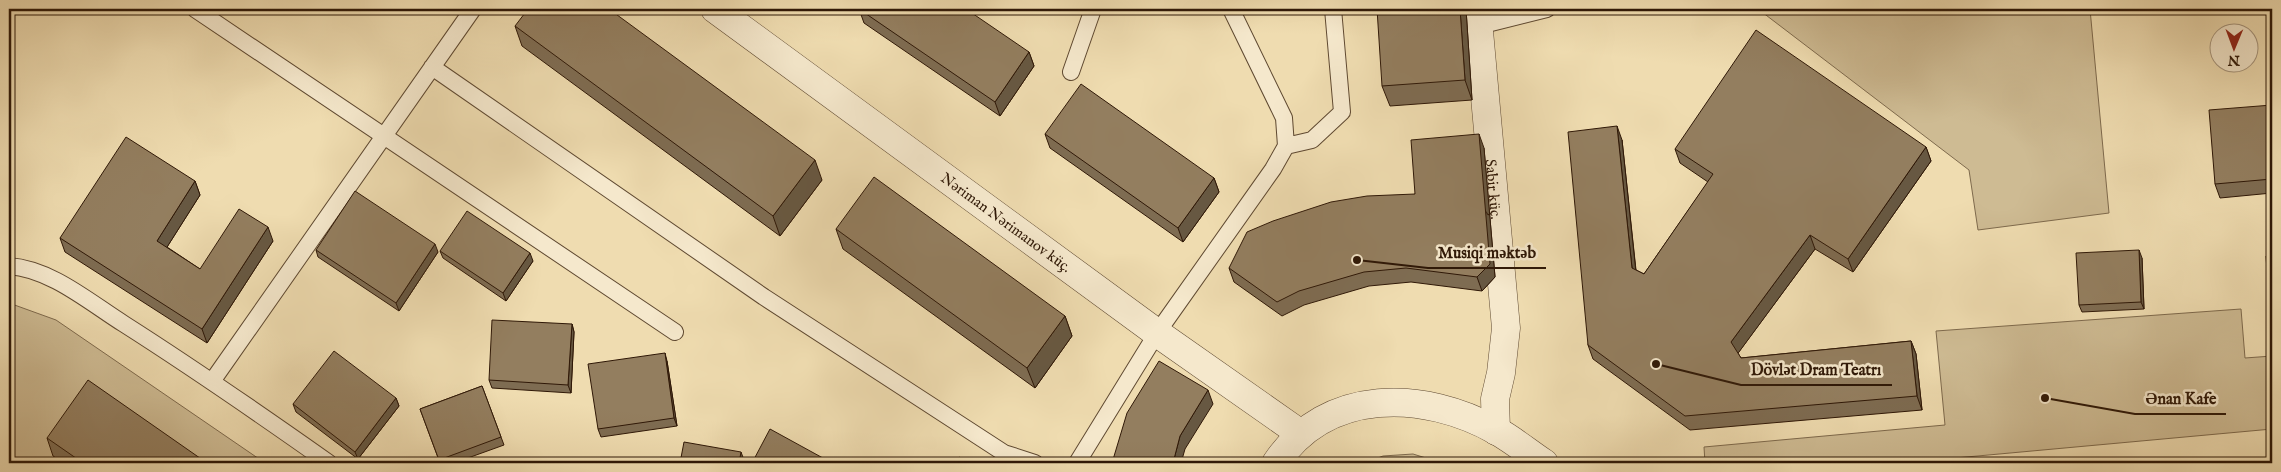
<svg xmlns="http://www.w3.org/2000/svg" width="2281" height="472" viewBox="0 0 2281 472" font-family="'IM FELL English',serif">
  <rect width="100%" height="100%" fill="#efdcb0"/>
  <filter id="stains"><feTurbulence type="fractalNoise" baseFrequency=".004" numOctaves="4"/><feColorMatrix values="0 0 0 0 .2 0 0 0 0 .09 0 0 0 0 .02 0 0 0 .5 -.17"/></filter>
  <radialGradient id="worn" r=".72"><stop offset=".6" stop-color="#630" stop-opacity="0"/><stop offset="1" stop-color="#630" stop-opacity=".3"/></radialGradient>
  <path fill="#cebb93" stroke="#7e6a4d" d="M1758,9H2090L2109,213L1978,230L1969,170Z
    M9,303L56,320L265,463H9Z
    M2241,309L2245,358L2272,356V429L1901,463H1705L1704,447L1945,425L1936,331Z
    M1413,454L1442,463H1365L1383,456Z"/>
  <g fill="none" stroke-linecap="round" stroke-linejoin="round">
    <g stroke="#5f4931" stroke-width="18">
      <path id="service" d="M195,9L675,332
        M1479,26L1547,9
        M432,67L764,297L1004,453L1035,463
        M1071,72L1093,9
        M1286,146L1312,140L1342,112L1333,9
        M9,266C51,269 89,302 124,324C193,368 261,415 329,463
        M213,380L473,9
        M1077,463L1157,333L1273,169L1286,146L1284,118L1231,9"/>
    </g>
    <g stroke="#5f4931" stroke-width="29">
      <g id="minor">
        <path id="s1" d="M1477,9L1506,328L1501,373L1495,399L1496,431"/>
      </g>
    </g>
    <g stroke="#5f4931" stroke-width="29">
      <g id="tertiary">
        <path id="s2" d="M715,9L1157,333L1301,434"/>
        <path d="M1276,463C1327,387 1424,390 1497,431C1513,440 1529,453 1544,463"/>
      </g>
    </g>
    <use href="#service" stroke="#f5e8cc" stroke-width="16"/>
    <use href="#minor" stroke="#f5e8cc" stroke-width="28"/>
    <use href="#tertiary" stroke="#f5e8cc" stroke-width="28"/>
  </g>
  <path fill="#7e6c52" stroke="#2f1807" d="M859,9L1029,52L1034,66L1000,116L864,23Z
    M1466,9L1472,100L1390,106L1382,86Z
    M515,26L822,180L780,236L522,46Z
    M2272,105V193L2220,198L2215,184Z
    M1045,134L1214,178L1219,192L1183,242L1050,148Z
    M1622,140L1636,270L1644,274L1708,182L1680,163L1675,149L1926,147L1931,161L1853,272L1815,249L1738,353L1741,358L1911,341L1916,354L1922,410L1690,430L1593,359L1588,345Z
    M1484,148L1495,277L1482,291L1411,282L1369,286L1304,305L1282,316L1234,282L1229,268L1415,194Z
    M195,181L200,195L167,247L200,269L273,241L207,343L65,252L60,238Z
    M836,229L1065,316L1072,336L1035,388L843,249Z
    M316,250L438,252L399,311L318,257Z
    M440,251L533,261L506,301L443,258Z
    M2142,258L2144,309L2082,312L2079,305Z
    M572,324L574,332L571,393L492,388L489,380Z
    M667,361L677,426L601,437L598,429Z
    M482,386L504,445L454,463H440L420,409Z
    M396,398L399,406L358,459L296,412L293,404Z
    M47,438L207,463H64L53,456Z"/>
  <path fill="#675842" stroke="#2f1807" d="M1460,9H1466L1472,100L1465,80Z
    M1029,52L1034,66L1000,116L995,102Z
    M1617,126L1622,140L1637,282L1632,268Z
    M1479,134L1484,148L1495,277L1482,291L1477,277Z
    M1926,147L1931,161L1853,272L1848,259Z
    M815,160L822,180L780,236L773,216Z
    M1214,178L1219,192L1183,242L1178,228Z
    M195,181L200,195L162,255L157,241Z
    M268,227L273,241L207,343L202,329Z
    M1810,235L1815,249L1736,356L1731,342Z
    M435,244L438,252L399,311L396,303Z
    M2139,250L2142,258L2144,309L2141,302Z
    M530,253L533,261L506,301L503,293Z
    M1065,316L1072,336L1035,388L1027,368Z
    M572,324L574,332L571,393L568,385Z
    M1911,341L1916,354L1922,410L1917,396Z
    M665,353L667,361L677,426L674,418Z
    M1208,390L1213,404L1185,449L1181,463H1173L1180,436Z
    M396,398L399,406L358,459L355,452Z
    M741,452L744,460L743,463H739Z"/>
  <path fill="#937e5f" stroke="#2f1807" d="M528,9H609L815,160L773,216L515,26Z
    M859,9H966L1029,52L995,102Z
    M1377,9H1460L1465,80L1382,86Z
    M1756,30L1926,147L1848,259L1810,235L1731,342L1741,358L1911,341L1917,396L1685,416L1588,345L1568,132L1617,126L1632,268L1644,274L1713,174L1675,149Z
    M1081,84L1214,178L1178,228L1045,134Z
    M2272,105V179L2215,184L2209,110Z
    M1479,134L1490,264L1477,277L1406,268L1364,272L1299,291L1277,302L1229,268L1247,232L1273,221L1331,202L1367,196L1415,194L1411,140Z
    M126,137L195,181L157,241L200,269L239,209L268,227L202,329L60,238Z
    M874,177L1065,316L1027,368L836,229Z
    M355,191L435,244L396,303L316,250Z
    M467,211L530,253L503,293L440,251Z
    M2139,250L2141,302L2079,305L2076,253Z
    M2272,255V328H2271L2266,256Z
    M492,320L572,324L568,385L489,380Z
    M334,351L396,398L355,452L293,404Z
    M665,353L674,418L598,429L588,364Z
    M1159,361L1208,390L1180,436L1173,463H1112L1127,413Z
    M88,380L207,463H83L47,438Z
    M482,386L501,437L439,460L420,409Z
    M770,429L832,463H752Z
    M684,442L741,452L739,463H680Z
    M959,457L968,463H955Z"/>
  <g text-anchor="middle" stroke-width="5" stroke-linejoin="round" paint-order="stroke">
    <g font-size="15" fill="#2f1807" stroke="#f5e8cc">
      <text dy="5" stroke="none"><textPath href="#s1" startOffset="181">Sabir küç.</textPath></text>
      <text dy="5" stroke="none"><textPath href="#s2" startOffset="361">Nəriman Nərimanov küç.</textPath></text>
    </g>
  </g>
  <path fill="none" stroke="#2f1807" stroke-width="2" d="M1357 260L1428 268H1546M1656 364L1741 385H1892M2045 398L2135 414H2226"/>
  <g fill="#2f1807" stroke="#f5e8cc" stroke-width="2">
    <circle cx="1357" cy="260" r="5"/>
    <circle cx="1656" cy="364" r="5"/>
    <circle cx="2045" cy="398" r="5"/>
  </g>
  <g font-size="16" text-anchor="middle" font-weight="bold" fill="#2f1807" stroke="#f5e8cc" stroke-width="5" stroke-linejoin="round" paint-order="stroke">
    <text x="1487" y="258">Musiqi məktəb</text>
    <text x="1816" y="375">Dövlət Dram Teatrı</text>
    <text x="2181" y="404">Ənan Kafe</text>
  </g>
  <rect width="2281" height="472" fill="none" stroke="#efdcb0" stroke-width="30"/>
  <rect x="10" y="10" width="2261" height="452" fill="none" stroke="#2f1807" stroke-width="2.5"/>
  <rect x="15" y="15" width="2251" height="442" fill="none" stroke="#2f1807"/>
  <g transform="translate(2234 48) rotate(181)"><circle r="24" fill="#f5e8cc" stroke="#a6957d"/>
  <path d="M0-4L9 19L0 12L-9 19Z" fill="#8f2418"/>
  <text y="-8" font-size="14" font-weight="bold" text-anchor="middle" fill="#2f1807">N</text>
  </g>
  <rect width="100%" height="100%" filter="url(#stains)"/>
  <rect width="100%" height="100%" fill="url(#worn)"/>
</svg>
